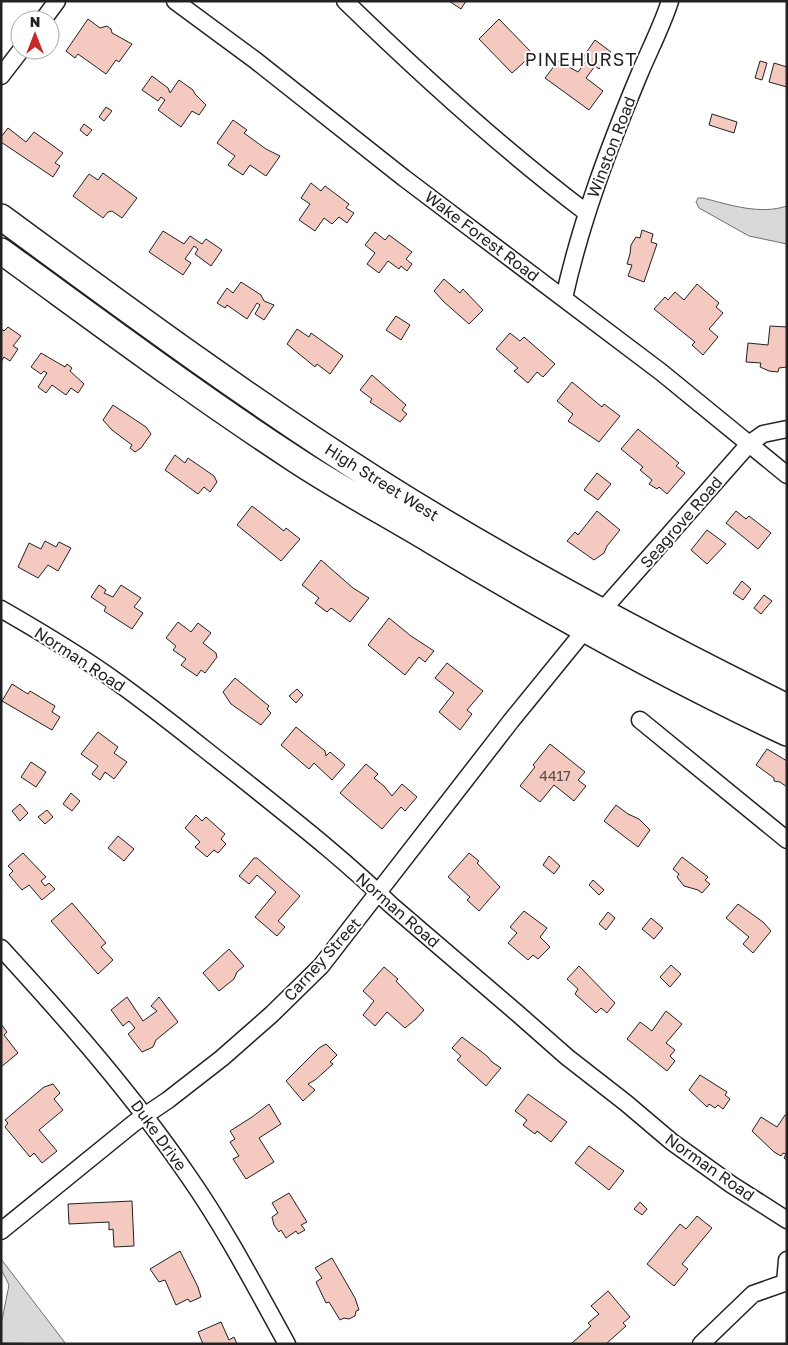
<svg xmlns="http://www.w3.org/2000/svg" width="788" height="1345" viewBox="0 0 788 1345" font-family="'Golos Text',sans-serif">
  <rect width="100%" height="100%" fill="#fff"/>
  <path fill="#d9d9d9" stroke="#6f6f6f" d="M698,198H703C730,205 760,215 787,206V244L749,236L699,208L696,202Z
    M1,1259L66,1344L1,1343V1325L9,1285L1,1269Z"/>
  <path fill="#f3c9c0" stroke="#222" d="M449,1H466L461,9Z
    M88,19L100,28L107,26L111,29L112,33L132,44L119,62L116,60L106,74L78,54L75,58L66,51Z
    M499,19L533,54L512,73L479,39Z
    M595,40L611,52L599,69L595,66L586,78L603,91L589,110L545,78L558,61L578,72L587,60L583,57Z
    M760,61L767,63L762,80L755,78Z
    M774,63L787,67V87L769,82Z
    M152,76L168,88L170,93L179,80L193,90L195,94L206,105L199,115L192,111L181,127L158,110L165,100L161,97L158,101L142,90Z
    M106,107L112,111L104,121L99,117Z
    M712,114L737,122L734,133L709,125Z
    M233,120L247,130L244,133L266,149L280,156L266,176L250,165L243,175L228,165L235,156L217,143Z
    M84,124L92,130L87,136L80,130Z
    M8,128L26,142L34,132L63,153L55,163L60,166L53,177L1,142V137Z
    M103,173L137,198L122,218L112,211L108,212L103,218L73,196L89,174L98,180Z
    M311,183L321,191L325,186L349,204L346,208L354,213L347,223L339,217L332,224L324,218L315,231L299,220L310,204L301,198Z
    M642,230L653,234L651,242L657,244L644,282L628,276L632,265L627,264L630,254L631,245L636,237L640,238Z
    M163,231L184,244L190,236L202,244L206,239L222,250L211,266L195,254L198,249L194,246L185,259L191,263L183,275L149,252Z
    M375,232L385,240L389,235L412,252L406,259L412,264L407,271L401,266L399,269L388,261L379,273L367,264L375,253L365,245Z
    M444,279L460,293L463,289L483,310L469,324L444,302L434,291Z
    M241,282L261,295L264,301L274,305L264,320L255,314L260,305L257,303L247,319L227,305L225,308L217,303L227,288L233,293Z
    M697,284L719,303L716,307L723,313L709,329L718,337L703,355L692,345L695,342L654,309L665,297L668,300L675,292L684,300Z
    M396,316L410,325L401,340L386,330Z
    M770,326L787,327V367L779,368L778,372L769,371L760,367L761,363L746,362L748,343L768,345Z
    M8,327L21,336L13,346L18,349L10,361L4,357L1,362V329L4,331Z
    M297,329L309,337L311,333L343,356L330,374L317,364L315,367L287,344Z
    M510,333L520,341L524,337L555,364L543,377L537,372L528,383L514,371L518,368L496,349Z
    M41,353L65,367L67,364L72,368L70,371L84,384L78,393L71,388L66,395L52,385L46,393L38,387L47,373L44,371L41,374L31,367Z
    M372,375L406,405L402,410L407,414L400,422L370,402L372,399L360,390Z
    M572,382L602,407L604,404L620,416L599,442L568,421L573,414L557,401Z
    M113,405L146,427L151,434L141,448L135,452L130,448L132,445L112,430L103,420Z
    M638,429L679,463L676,466L685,473L667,494L659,487L657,489L649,484L652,480L640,470L643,467L621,449Z
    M175,455L185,463L188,458L214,476L217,482L210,492L204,487L198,494L165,470Z
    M597,473L611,484L598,500L584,490Z
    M252,506L284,531L286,528L300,539L281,561L237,525Z
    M597,511L620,530L607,546L604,553L594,560L567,541L575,532L578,535Z
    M736,511L746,519L749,516L771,533L758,549L726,523Z
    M707,530L726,544L707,564L691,550Z
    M45,541L56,547L59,542L71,548L58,571L48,565L38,578L18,567L29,543L41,549Z
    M321,560L353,588L369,598L350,622L331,608L327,612L315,603L319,598L302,585Z
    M742,581L751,589L743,600L733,593Z
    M99,585L106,590L104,593L113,597L121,585L141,598L134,607L143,613L132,629L104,611L106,607L91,597Z
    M764,595L772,601L761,614L754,608Z
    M389,618L411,636L434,651L425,662L419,657L405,675L368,645Z
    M178,622L191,632L198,623L211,633L203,643L216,653L217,657L205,673L201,670L197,676L181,665L186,659L173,650L176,646L166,638Z
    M447,663L483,691L467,710L472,714L460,730L439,712L454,693L435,678Z
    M235,678L269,706L267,709L271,713L261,725L231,704L223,692Z
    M12,684L28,694L30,691L55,706L52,712L60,717L52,730L2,701Z
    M297,689L303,695L296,703L289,696Z
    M296,727L325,751L326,756L330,752L345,765L332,780L314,763L309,769L281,745Z
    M98,732L118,747L114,753L127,762L114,779L105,772L100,780L92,774L98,766L81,754Z
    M550,744L585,772L578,780L586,786L574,801L554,785L540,802L520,786L535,767L533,765Z
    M767,749L787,761V787L780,782L774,781V778L756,765Z
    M31,762L46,772L36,787L21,777Z
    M366,764L378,774L374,778L384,786L392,796L402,784L417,797L405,811L401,807L382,829L340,793Z
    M71,793L80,801L72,811L63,804Z
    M20,804L28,813L20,821L12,811Z
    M616,805L628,814L639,819L650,830L638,847L604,821Z
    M47,810L53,817L45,824L38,817Z
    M196,815L202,821L206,817L225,834L221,839L226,844L218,853L214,850L207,857L195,847L200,842L185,828Z
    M118,836L134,849L124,861L108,848Z
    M23,853L46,877L41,881L45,886L49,883L55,889L42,900L29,885L22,890L9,875L13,871L8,866Z
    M469,853L479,861L477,863L500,887L479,911L467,900L470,897L448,877Z
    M549,856L560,866L554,874L543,865Z
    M682,857L708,877L705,880L710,884L702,893L698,890L684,886L677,877L679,874L673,869Z
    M254,858H257L300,896L278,921L285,927L277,936L255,917L276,892L257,875L249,884L239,876Z
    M593,880L604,890L599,895L589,885Z
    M72,903L106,943L101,947L113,960L98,974L51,921Z
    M738,904L763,922L771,931L753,953L743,944L749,937L726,918Z
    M524,911L547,928L540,937L550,947L538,959L533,955L528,960L508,943L517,933L510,927Z
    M608,912L615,918L606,930L599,924Z
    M651,918L663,928L654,939L642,929Z
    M229,949L244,966L237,972L234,979L219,991L203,973Z
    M671,965L681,974L670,987L660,977Z
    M579,966L615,1003L607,1013L601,1008L596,1013L575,994L578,989L567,979Z
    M384,967L398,979L396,981L424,1010L416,1019L405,1028L387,1012L375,1026L363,1015L374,1001L363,991Z
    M127,997L143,1021L157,1011L151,1006L159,997L178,1022L156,1040L153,1047L142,1052L128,1034L135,1028L129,1021L123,1026L111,1010Z
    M666,1011L682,1024L666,1043L675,1050L670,1056L675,1061L667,1071L627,1039L640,1022L652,1031Z
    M1,1024L7,1032L4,1035L18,1053L1,1067Z
    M462,1037L487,1056L492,1062L501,1068L486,1086L457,1060L461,1056L452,1048Z
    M326,1044L337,1055L330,1062L333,1064L315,1080L308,1084L315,1090L303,1101L286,1081L319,1048Z
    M700,1075L727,1092L725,1095L730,1099L723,1109L718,1105L715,1108L709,1104L707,1107L689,1090Z
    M53,1084L60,1093L54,1099L63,1110L39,1130L57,1151L42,1163L34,1153L30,1157L5,1127L8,1123L5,1120L44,1087Z
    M528,1094L567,1122L551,1142L537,1131L535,1134L523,1125L527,1120L515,1111Z
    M269,1104L281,1124L259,1138L274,1162L246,1179L233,1159L239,1156L230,1142L235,1139L230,1131L252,1117Z
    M785,1115L787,1116V1160L784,1158L786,1154L783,1153L781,1156L774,1152L752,1131L761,1117L777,1127Z
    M589,1146L624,1171L609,1190L575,1163Z
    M289,1193L307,1222L301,1225L305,1230L298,1234L296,1231L286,1238L281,1230L279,1232L274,1225L272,1217L278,1213L272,1203Z
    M132,1201L134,1246L114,1247L113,1229L109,1230V1222L69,1224L68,1204Z
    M640,1202L647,1209L642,1215L634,1209Z
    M697,1216L712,1228L682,1264L688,1269L674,1286L647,1264L680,1224L686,1229Z
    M180,1251L198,1287L201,1297L190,1302L188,1299L176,1305L165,1280L159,1282L150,1269Z
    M332,1258L355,1298L359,1310L356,1311L355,1316L349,1319L344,1318L340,1320L329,1302L326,1303L316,1282L322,1278L315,1268Z
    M608,1291L630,1317L623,1323L626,1326L606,1344H571L591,1326L588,1323L599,1314L591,1306Z
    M221,1322L229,1340L234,1337L237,1344H203L198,1332Z"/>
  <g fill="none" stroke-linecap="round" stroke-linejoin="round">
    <g stroke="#222" stroke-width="19">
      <path id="street" d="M175,1L255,60L404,178L661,372L787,475
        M345,1C422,76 501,148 587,213
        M43,20L57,1
        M1,76L21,50
        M564,298C581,221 609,147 639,75C649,51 662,26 670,1
        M1,609C41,632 80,655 117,682C159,712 199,745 240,777C291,818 344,859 391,905L517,1013L567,1057L626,1103L672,1142L732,1185L787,1220
        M640,720L787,840
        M1,948C68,1021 133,1095 189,1177C226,1230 256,1288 287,1344
        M1,1231L134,1123L168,1100L222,1058L272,1014L321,966L511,721L585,630L749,444L763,434L787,429
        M785,1283L787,1260
        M701,1344L753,1294L787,1282"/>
    </g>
    <g stroke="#222" stroke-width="28">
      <path id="primary" d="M1,217C125,308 249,400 379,482C510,565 648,638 787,707
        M1,251C99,322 195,394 296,460C340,489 387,514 432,541C547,610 665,676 787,733"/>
    </g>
    <use href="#street" stroke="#fff" stroke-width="16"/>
    <use href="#primary" stroke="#fff" stroke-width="25"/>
  </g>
  <g text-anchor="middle" stroke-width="4" stroke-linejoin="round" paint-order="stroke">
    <g font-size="14" fill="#564c4a">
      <text x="555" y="781">4417</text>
    </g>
    <g font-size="16" fill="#222" stroke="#fff">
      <text transform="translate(611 147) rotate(-69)" y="6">Winston Road</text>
      <text transform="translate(482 236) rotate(37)" y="6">Wake Forest Road</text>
      <text transform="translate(382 482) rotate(32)" y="6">High Street West</text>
      <text transform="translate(681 522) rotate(-49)" y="6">Seagrove Road</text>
      <text transform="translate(80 659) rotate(33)" y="6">Norman Road</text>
      <text transform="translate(398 910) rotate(41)" y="6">Norman Road</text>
      <text transform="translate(322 959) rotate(-48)" y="6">Carney Street</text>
      <text transform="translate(159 1135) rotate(54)" y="6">Duke Drive</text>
      <text transform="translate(710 1167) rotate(35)" y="6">Norman Road</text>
    </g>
    <g font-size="18" letter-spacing="1" fill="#222" stroke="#fff">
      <text x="581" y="66">PINEHURST</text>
    </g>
  </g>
  <rect width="788" height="1345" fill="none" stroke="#222222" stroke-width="5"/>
  <g transform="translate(35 35)"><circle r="24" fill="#ffffff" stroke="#a7a7a7"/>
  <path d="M0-4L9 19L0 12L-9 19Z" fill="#c62828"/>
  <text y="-8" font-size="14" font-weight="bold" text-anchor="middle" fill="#222222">N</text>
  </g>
</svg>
